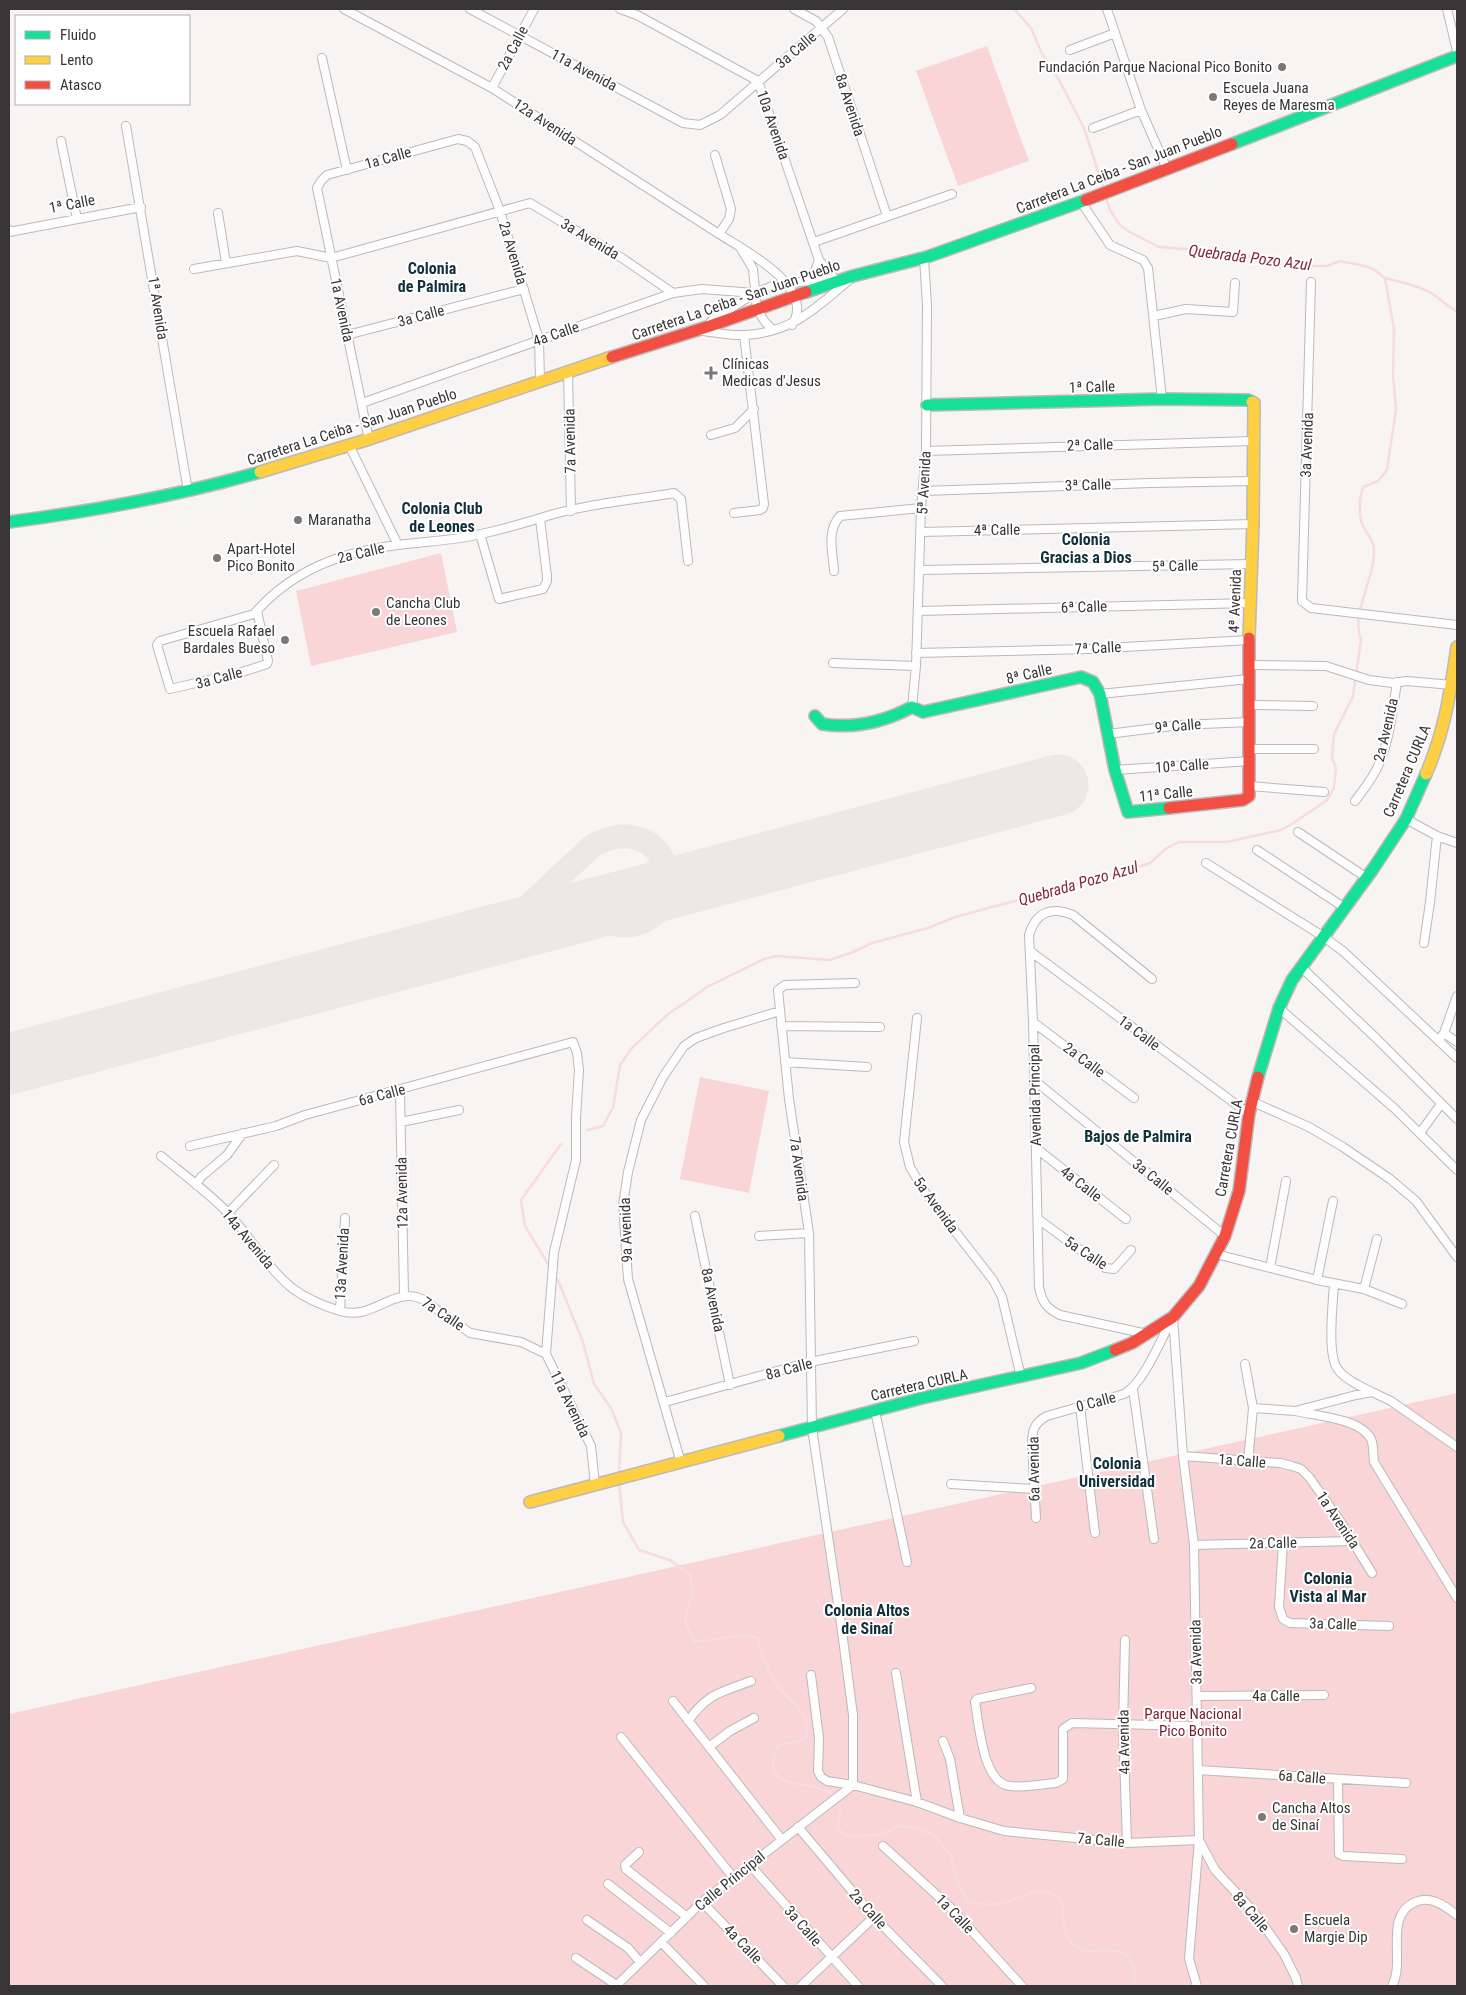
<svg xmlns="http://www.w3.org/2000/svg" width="1466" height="1995" viewBox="0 0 1466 1995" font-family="'Roboto Condensed',sans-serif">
  <rect width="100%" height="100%" fill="#f9f4f4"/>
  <path fill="#f9d5d7" d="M987,46L1029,161L958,186L916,71Z
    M441,553L457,632L311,666L296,591Z
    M700,1077L769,1091L749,1193L680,1179Z
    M1457,1393V1986H9V1714Z"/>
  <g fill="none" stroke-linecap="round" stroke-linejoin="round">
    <path stroke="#f6dcde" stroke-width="2.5" d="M1014,9L1031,28L1042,54L1058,78L1084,128L1104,190
      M1385,278C1401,283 1417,284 1431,293C1440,299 1448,306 1457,312
      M587,1130L603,1126L613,1108L620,1065L631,1049L668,1014L689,1000L707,987L764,959L776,956L829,960L851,953L872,943L928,928L955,917L1119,873L1150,863L1167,848L1179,842H1227L1281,830L1292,824L1327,800L1334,788L1336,768L1332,757L1334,734L1353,696L1361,640C1350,612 1376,578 1374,549C1374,541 1368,535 1364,528C1358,518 1359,498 1363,487L1378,481L1387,470L1396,409L1393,375L1394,329L1385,278L1375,270L1365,266L1340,261L1327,266H1299L1281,264L1268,259L1253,256L1233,257L1210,251L1159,247L1128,231L1119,224L1110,210L1106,198
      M548,1264L525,1226L521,1200L561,1144
      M558,1280L583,1342L594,1384L611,1408L621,1433L619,1474
      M619,1482L623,1522L639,1550L670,1560L690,1575L692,1593L685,1621L694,1642L745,1635L758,1638C762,1655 767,1671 777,1685C789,1702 813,1713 806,1737L800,1741L779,1745C775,1751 773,1756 773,1763C773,1785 799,1783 814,1787C821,1789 827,1792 833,1794L840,1808L838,1828L846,1836L878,1835L900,1826L914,1828L934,1835L951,1856L958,1883L968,1902C979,1904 991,1906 1002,1903C1020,1899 1035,1886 1053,1894C1075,1903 1049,1933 1082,1950C1089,1953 1097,1950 1105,1950C1112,1950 1120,1952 1127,1955L1136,1974L1133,1986"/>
    <path stroke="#ebe8e8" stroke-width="24" d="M489,937L506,927L592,846C666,804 699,911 632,925C615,928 593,918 576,913"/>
    <path stroke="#ebe8e8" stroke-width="61" d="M9,1064L1058,785"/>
    <g stroke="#bcb9b9" stroke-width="10">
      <path id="street" d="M344,9L492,88L719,234C744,250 817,287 792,325
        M470,9L683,123L700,125L720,115L843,9
        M620,9L637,15L758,81L819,260L834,278
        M794,9L816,21L828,37L887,216
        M1107,9L1141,110L1167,169
        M1447,9L1457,51
        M1070,50L1115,33
        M322,58L347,170
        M492,88L534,9
        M126,126L188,491
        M1093,128L1141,110
        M61,141L77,219
        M715,155L731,209L729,219L719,234
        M1081,202L1110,245L1143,260L1148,268L1162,399
        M218,213L226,263
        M9,230V232L141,207
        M814,242L952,194
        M740,247L753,269L757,309L765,322L773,330
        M194,269L297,251L331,258L530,203L622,258L673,293
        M812,280L819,260
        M1311,282L1302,601L1311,608L1457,625
        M1154,316L1186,309L1233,312L1235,283
        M711,321L755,293L775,285L834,278
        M702,331C715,332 730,336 744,335C791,333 815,309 848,281
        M347,335L524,289
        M568,371L571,511
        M362,403L673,293L702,289L755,293
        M711,435L735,428L754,409
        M369,440L317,188L321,181L327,175L458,139L467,141L475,147L500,211L539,340L540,381
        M350,447L398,545
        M926,451L1253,441
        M923,491L1150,483L1253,481
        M734,513L760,510L763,508L764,504L744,335
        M921,532L1253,524
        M480,534L499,599L543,589L547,581V576L540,519
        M920,570L1251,564
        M834,571C833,553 826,531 840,516L921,508
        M257,611L268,661L267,664L239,673L170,689L157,645L160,641L254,614C292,570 341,552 398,545C425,541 453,541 481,534C503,529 525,523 547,516C586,504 633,500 674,493L681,499L688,561
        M919,611L1250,603
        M916,653L1089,649L1249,640
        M833,663L916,666
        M1249,665L1326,666L1369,680L1393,683L1407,681L1452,685
        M1100,694L1249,679
        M1249,705L1313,706
        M912,707L916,666L921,508L926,451L927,305L924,258
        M1108,734L1180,725L1249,722
        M1249,749H1314
        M1115,770L1249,761
        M1249,786L1324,792
        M1355,801C1364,789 1374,777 1380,762C1390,737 1393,708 1397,682
        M1406,819L1437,836L1457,843
        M1298,832L1367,878
        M1257,850L1345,908
        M1206,863L1324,937L1344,952L1457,1058
        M1424,943L1430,902L1437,836
        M1030,951L1249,1114
        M1301,967L1376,1038L1457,1119
        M1279,1008L1394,1108L1457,1170
        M917,1018L904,1142L910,1167L926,1194L993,1280L1002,1297L1021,1377
        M1033,1022L1134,1098
        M781,1026L880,1027
        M1444,1033L1457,1042
        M1439,1040L1444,1033L1457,996
        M785,1062L867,1067
        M1034,1080L1225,1236
        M400,1091L404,1295
        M1253,1102L1309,1127L1343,1147L1390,1179L1416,1201L1457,1257
        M401,1122L459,1110
        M1420,1133L1441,1104
        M190,1146L276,1126L305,1115L573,1042L577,1053L579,1070L576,1117V1160L554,1252L546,1354
        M1036,1148L1126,1219
        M161,1156C183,1174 208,1192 228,1213C250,1236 266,1267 292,1288C305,1298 324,1306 340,1311C373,1321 393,1286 422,1299L470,1333L521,1342L546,1354
        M196,1185L201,1177L227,1155L243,1133
        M228,1213L274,1165
        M695,1216L730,1385
        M1038,1219L1105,1268L1114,1269L1131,1250
        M759,1236L809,1233
        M1216,1254L1317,1280L1364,1289L1402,1304
        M1270,1268L1286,1181
        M1317,1280L1333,1201
        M1334,1284C1333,1302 1327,1353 1337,1368C1344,1379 1360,1386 1372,1392
        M1364,1289L1377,1239
        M340,1311L345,1218
        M1173,1317L1183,1456L1194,1545L1199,1840L1189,1959L1197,1986
        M1147,1334L1060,1315C1046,1308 1042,1302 1039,1287L1033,1022L1029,935C1036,912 1051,906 1073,915L1152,979
        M546,1354L591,1446L595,1485
        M1245,1364L1253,1408L1248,1462
        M1133,1389L1154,1539
        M665,1402L810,1362L914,1341
        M1080,1406L1095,1533
        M1253,1408L1295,1411L1356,1395L1372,1392L1391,1401L1457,1447
        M875,1411L907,1562
        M1295,1411C1316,1416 1360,1418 1371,1439C1374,1445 1373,1456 1374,1462L1457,1598
        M1183,1456L1280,1463L1292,1466L1301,1469L1309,1477L1338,1518L1372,1573
        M681,1463L628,1279L623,1205L628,1172L641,1120L663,1077L684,1046L696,1038L724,1028L780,1011
        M951,1484L1034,1489
        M1036,1518L1032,1444C1032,1430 1034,1423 1047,1416L1124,1394C1144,1383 1160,1341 1172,1319
        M1283,1543L1279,1607L1283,1619L1290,1623L1389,1626
        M1194,1545L1352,1541
        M1125,1640L1123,1726L1127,1843
        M896,1673L917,1802
        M811,1675L819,1738L818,1771L821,1777L827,1781L853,1785L917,1802L960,1818L1004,1831L1127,1843L1199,1840
        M1031,1688L977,1699L975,1702C979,1724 983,1784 1010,1786C1025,1788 1042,1784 1056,1783L1063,1779V1729L1072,1723L1197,1726
        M1197,1696L1324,1695
        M673,1701L782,1840
        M688,1721C708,1693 720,1693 751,1681
        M621,1737L733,1877
        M943,1741L950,1759L960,1818
        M709,1747L730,1731L754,1718
        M1198,1770L1406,1783
        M1338,1780L1339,1854L1343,1856L1402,1859
        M853,1785V1715L841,1624L812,1428L809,1233L789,1099L778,990L785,985L855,983
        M798,1827L874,1917L942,1986
        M1199,1840L1215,1870L1254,1912L1284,1954L1296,1978L1298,1986
        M883,1846L951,1908L1022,1986
        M639,1852L625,1865L626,1869L687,1917
        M750,1865L858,1986
        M608,1884L671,1933
        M702,1902L783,1986
        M587,1920L628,1948L640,1962
        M661,1942L704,1986
        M576,1958L618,1986
        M616,1986L702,1902L853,1785
        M801,1986L874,1917
        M1392,1986C1406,1961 1383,1916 1415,1902C1431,1895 1445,1906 1457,1915"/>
    </g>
    <g stroke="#bcb9b9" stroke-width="14">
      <path id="fast" d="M1232,144L1457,56
        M806,292L853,276L927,257L1086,200
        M927,405L1162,399L1248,400L1252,402
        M9,522C94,511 177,496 260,472
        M815,716L822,724C854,729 884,722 912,707L923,712L1081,677L1093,682L1100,694L1115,770L1128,812L1169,808
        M1258,1077L1279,1008L1292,980L1373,869L1406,819L1426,774
        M779,1436L922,1398L1081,1363L1115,1350"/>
    </g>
    <g stroke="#bcb9b9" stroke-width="14">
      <path id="slow" d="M260,472L363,441L612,357
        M1249,638L1253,524L1254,403L1252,402
        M1426,774C1445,730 1450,694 1457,647
        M530,1502L779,1436"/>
    </g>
    <g stroke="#bcb9b9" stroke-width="14">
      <path id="jam" d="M1086,200L1232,144
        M612,357L710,326L806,292
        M1169,808L1243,800L1249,796V638
        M1115,1350L1132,1343L1173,1317L1199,1286L1225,1236L1239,1191L1249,1114L1258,1077"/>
    </g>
    <use href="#street" stroke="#fefdfd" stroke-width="8"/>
    <use href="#fast" stroke="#16e098" stroke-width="11"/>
    <use href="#slow" stroke="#ffcf43" stroke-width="11"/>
    <use href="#jam" stroke="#f24e42" stroke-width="11"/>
  </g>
  <g fill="#7c7878" stroke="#fff" stroke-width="2">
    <circle cx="1282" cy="67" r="5"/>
    <circle cx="1213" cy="97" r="5"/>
    <path d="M708.5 365.5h5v5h5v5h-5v5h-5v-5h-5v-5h5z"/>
    <circle cx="298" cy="520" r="5"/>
    <circle cx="217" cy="558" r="5"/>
    <circle cx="376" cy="612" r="5"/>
    <circle cx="285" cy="640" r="5"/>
    <circle cx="1262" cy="1817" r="5"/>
    <circle cx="1294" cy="1929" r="5"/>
  </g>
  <g text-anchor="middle" stroke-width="4" stroke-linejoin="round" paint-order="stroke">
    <g font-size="15" fill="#383536" stroke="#fff">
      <text transform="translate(513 48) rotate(-62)" y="5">2a Calle</text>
      <text transform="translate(796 50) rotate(-40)" y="5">3a Calle</text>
      <text transform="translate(584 70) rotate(28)" y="5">11a Avenida</text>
      <text transform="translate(850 105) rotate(72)" y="5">8a Avenida</text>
      <text transform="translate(545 122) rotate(33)" y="5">12a Avenida</text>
      <text transform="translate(773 125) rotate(71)" y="5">10a Avenida</text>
      <text transform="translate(388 158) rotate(-16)" y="5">1a Calle</text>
      <text transform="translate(1119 170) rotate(-21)" y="5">Carretera La Ceiba - San Juan Pueblo</text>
      <text transform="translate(72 204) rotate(-11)" y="5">1ª Calle</text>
      <text transform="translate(590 239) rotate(31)" y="5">3a Avenida</text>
      <text transform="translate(513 253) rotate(73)" y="5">2a Avenida</text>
      <text transform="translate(736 300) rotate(-19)" y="5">Carretera La Ceiba - San Juan Pueblo</text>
      <text transform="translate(158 308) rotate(81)" y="5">1ª Avenida</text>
      <text transform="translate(342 310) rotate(78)" y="5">1a Avenida</text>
      <text transform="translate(421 316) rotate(-15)" y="5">3a Calle</text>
      <text transform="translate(556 334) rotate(-19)" y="5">4a Calle</text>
      <text transform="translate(1092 387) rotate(-2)" y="5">1ª Calle</text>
      <text transform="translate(352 427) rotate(-18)" y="5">Carretera La Ceiba - San Juan Pueblo</text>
      <text transform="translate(570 441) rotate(-91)" y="5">7a Avenida</text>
      <text transform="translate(1090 445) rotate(-2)" y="5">2ª Calle</text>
      <text transform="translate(1307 445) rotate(-88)" y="5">3a Avenida</text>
      <text transform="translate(924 483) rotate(-87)" y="5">5ª Avenida</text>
      <text transform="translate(1088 485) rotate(-2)" y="5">3ª Calle</text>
      <text transform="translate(997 530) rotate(-1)" y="5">4ª Calle</text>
      <text transform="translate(361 553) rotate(-13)" y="5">2a Calle</text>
      <text transform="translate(1175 566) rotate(-2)" y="5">5ª Calle</text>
      <text transform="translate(1235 601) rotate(-88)" y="5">4ª Avenida</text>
      <text transform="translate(1084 607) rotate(-2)" y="5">6ª Calle</text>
      <text transform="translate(1098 648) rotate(-3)" y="5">7ª Calle</text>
      <text transform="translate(1029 674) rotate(-13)" y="5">8ª Calle</text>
      <text transform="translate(219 678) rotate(-15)" y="5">3a Calle</text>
      <text transform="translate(1178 726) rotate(-5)" y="5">9ª Calle</text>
      <text transform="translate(1386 730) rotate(-77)" y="5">2a Avenida</text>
      <text transform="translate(1182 766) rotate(-4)" y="5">10ª Calle</text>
      <text transform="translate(1407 771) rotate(-67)" y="5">Carretera CURLA</text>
      <text transform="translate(1166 794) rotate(-6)" y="5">11ª Calle</text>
      <text transform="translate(1139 1033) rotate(37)" y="5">1a Calle</text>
      <text transform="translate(1084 1060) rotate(37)" y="5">2a Calle</text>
      <text transform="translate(382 1095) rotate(-15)" y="5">6a Calle</text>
      <text transform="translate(1035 1095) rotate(-91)" y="5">Avenida Principal</text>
      <text transform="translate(1229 1148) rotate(-80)" y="5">Carretera CURLA</text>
      <text transform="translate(799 1169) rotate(82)" y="5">7a Avenida</text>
      <text transform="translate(1153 1177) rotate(39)" y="5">3a Calle</text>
      <text transform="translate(1081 1184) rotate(38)" y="5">4a Calle</text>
      <text transform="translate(402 1193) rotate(-91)" y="5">12a Avenida</text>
      <text transform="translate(936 1205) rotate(54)" y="5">5a Avenida</text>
      <text transform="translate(626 1230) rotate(-92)" y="5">9a Avenida</text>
      <text transform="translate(248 1239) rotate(50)" y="5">14a Avenida</text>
      <text transform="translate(1086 1253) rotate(33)" y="5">5a Calle</text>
      <text transform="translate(342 1264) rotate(-87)" y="5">13a Avenida</text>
      <text transform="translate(713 1300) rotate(78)" y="5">8a Avenida</text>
      <text transform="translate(443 1314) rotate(34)" y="5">7a Calle</text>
      <text transform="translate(789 1369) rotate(-15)" y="5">8a Calle</text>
      <text transform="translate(919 1385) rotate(-13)" y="5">Carretera CURLA</text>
      <text transform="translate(1096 1402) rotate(-15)" y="5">0 Calle</text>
      <text transform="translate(570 1404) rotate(64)" y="5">11a Avenida</text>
      <text transform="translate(1242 1461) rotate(4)" y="5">1a Calle</text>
      <text transform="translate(1034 1469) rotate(-91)" y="5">6a Avenida</text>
      <text transform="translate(1338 1520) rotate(56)" y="5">1a Avenida</text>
      <text transform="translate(1273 1543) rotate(-1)" y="5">2a Calle</text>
      <text transform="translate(1333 1624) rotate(2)" y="5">3a Calle</text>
      <text transform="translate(1196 1652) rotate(-91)" y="5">3a Avenida</text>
      <text x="1276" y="1701">4a Calle</text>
      <text transform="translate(1124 1742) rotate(-91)" y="5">4a Avenida</text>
      <text transform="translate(1302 1777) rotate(4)" y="5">6a Calle</text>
      <text transform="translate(1101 1840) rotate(5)" y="5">7a Calle</text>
      <text transform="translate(730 1881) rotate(-39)" y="5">Calle Principal</text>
      <text transform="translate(868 1909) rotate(48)" y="5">2a Calle</text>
      <text transform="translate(1251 1912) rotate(50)" y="5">8a Calle</text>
      <text transform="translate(955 1914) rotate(46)" y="5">1a Calle</text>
      <text transform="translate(803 1926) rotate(49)" y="5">3a Calle</text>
      <text transform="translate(743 1944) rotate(46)" y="5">4a Calle</text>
    </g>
    <g font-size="15" fill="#383536" stroke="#fff" text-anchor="start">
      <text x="1272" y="72" text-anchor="end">Fundación Parque Nacional Pico Bonito</text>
      <text x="1223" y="93">Escuela Juana<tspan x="1223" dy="17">Reyes de Maresma</tspan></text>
      <text x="722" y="369">Clínicas<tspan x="722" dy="17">Medicas d'Jesus</tspan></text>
      <text x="308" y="525">Maranatha</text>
      <text x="227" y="554">Apart-Hotel<tspan x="227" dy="17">Pico Bonito</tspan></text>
      <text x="386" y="608">Cancha Club<tspan x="386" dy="17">de Leones</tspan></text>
      <text x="275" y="636" text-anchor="end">Escuela Rafael<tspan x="275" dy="17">Bardales Bueso</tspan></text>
      <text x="1272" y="1813">Cancha Altos<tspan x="1272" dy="17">de Sinaí</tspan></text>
      <text x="1304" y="1925">Escuela<tspan x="1304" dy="17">Margie Dip</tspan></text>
    </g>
    <g font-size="15" fill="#791b2f" stroke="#fff">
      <text x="1193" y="1719">Parque Nacional<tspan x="1193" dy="17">Pico Bonito</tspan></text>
    </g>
    <g font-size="16" font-style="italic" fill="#852638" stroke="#fff">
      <text transform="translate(1250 257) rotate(7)" y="6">Quebrada Pozo Azul</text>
      <text transform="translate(1078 883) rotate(-16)" y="6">Quebrada Pozo Azul</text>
    </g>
    <g font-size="16" font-weight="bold" fill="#12303b" stroke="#fff">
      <text x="432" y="274">Colonia<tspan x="432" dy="18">de Palmira</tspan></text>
      <text x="442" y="514">Colonia Club<tspan x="442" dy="18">de Leones</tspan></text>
      <text x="1086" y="545">Colonia<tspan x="1086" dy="18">Gracias a Dios</tspan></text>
      <text x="1138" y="1142">Bajos de Palmira</text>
      <text x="1117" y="1469">Colonia<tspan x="1117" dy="18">Universidad</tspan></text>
      <text x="1328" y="1584">Colonia<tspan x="1328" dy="18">Vista al Mar</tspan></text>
      <text x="867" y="1616">Colonia Altos<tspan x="867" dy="18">de Sinaí</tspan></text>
    </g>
  </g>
  <rect width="1466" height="1995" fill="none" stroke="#383536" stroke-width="20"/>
  <rect x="15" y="15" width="175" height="90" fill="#ffffff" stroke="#afaeaf"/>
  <rect x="25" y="31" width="25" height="8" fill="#16e098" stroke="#afaeaf"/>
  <text x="60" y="40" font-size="15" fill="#383536">Fluido</text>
  <rect x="25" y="56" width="25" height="8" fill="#ffcf43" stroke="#afaeaf"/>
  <text x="60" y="65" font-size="15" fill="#383536">Lento</text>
  <rect x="25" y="81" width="25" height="8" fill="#f24e42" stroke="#afaeaf"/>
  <text x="60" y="90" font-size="15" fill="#383536">Atasco</text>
</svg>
